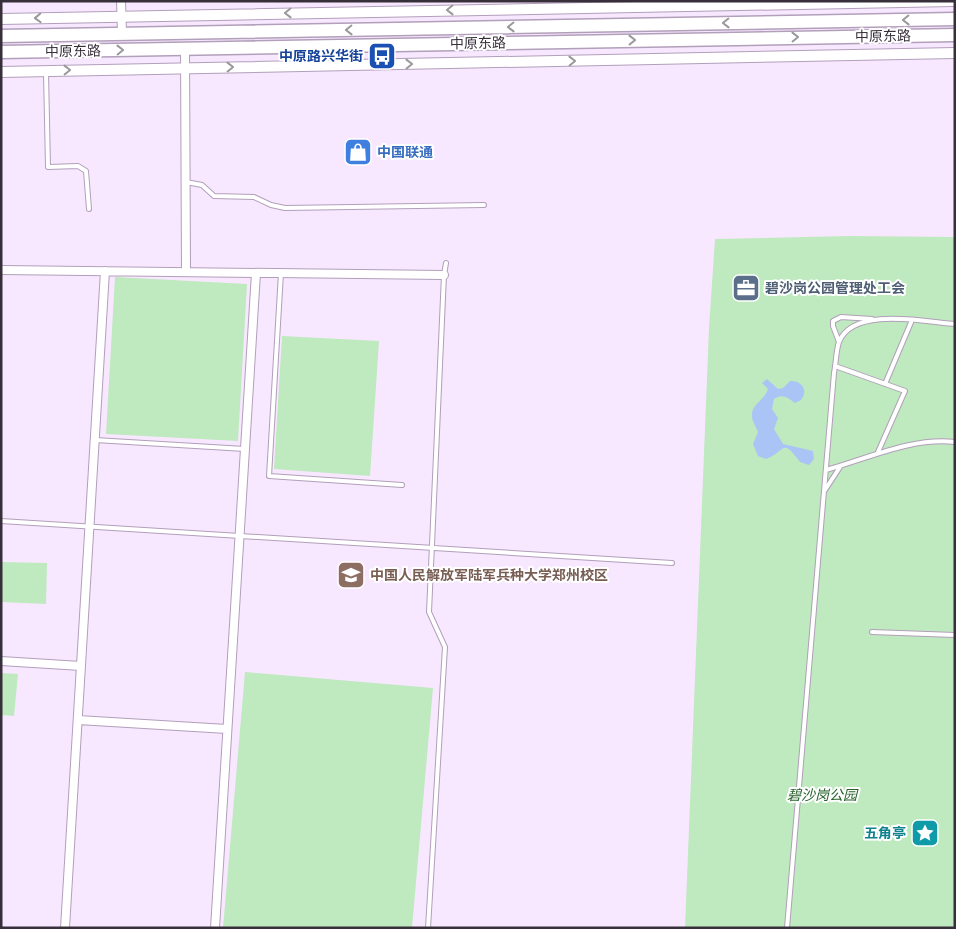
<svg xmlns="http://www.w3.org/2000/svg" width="956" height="929" viewBox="0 0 956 929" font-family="Bitter,'Noto Sans SC',serif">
  <rect width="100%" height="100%" fill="#f8e8ff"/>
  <path fill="#bfe9bf" d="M849,236L955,237V928H685L709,328L715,239Z
    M115,277L247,284L238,441L106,434Z
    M282,336L379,341L370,476L274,469Z
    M1,562L47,563L46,604L1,602Z
    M245,672L433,688L412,928H223Z
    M1,673L18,674L14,716L1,715Z"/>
  <path fill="#aac4f6" d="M767,379L778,389L783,388L790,381C801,380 809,390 801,400L795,403C788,398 783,393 774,399L772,409L778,418L774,429L783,444L813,451L814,459L809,465L800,462C781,437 787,451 766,459L758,456L753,444L758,432C756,426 752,422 752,416C751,404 764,401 768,389L762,383Z"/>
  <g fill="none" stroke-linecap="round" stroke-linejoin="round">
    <g stroke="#b29fba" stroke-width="6">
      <path id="service" d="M46,73L48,167L78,166L86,171L89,209
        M186,182L202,185L214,196L254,197L271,205L285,208L484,205
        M281,273L269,476L402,485
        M839,342L833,326V321L841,317L872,319
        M835,366L905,391L878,452
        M885,384L912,320
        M95,440L245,449
        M826,470C867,459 911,437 955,442
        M825,490L840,467
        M1,521L672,563
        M872,632L955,635
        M428,928L445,647L429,612L444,275L446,263
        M787,928L834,373C836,363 836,351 839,342C853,306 926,322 955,324"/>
    </g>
    <g stroke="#b29fba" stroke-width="10">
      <path id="minor" d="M121,1L122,34
        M185,49L186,272
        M1,270L444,275
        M1,661L81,666
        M78,720L227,729
        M65,928L105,271
        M215,928L256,273"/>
    </g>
    <g stroke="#b29fba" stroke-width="12">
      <path id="tertiary" d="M1,19L954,1
        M1,72L955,53"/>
    </g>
    <g stroke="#b29fba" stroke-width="15">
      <path id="primary" d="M1,36L955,19
        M1,52L955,35"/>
    </g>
    <use href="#service" stroke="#fff" stroke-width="4"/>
    <use href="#minor" stroke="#fff" stroke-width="8"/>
    <use href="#tertiary" stroke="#fff" stroke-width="10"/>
    <use href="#primary" stroke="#fff" stroke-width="12"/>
  </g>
  <defs><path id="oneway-chevron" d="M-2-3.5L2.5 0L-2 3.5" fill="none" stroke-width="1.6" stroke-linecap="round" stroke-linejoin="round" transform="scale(1.25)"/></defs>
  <g stroke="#9b979c">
    <use href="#oneway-chevron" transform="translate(450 10) rotate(179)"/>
    <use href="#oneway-chevron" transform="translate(288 13) rotate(179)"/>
    <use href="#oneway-chevron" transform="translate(38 18) rotate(178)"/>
    <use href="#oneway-chevron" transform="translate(906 20) rotate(179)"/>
    <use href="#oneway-chevron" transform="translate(726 23) rotate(179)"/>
    <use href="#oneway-chevron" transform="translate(511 27) rotate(179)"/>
    <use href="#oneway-chevron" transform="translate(349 30) rotate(179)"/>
    <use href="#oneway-chevron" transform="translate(795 37) rotate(-1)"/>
    <use href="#oneway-chevron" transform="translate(632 40) rotate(-1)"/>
    <use href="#oneway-chevron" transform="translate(120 50) rotate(-1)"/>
    <use href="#oneway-chevron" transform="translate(572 61) rotate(-1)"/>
    <use href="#oneway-chevron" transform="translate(409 64) rotate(-1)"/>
    <use href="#oneway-chevron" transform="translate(230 67) rotate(-1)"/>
    <use href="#oneway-chevron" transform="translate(67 70) rotate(-1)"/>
  </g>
  <defs>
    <g id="bus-square" transform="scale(1.4375)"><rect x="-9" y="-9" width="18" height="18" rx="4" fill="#1a4fb4" stroke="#fff"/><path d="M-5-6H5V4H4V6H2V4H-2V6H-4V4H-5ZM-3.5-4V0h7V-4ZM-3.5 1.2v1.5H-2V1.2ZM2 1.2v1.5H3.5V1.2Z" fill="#fff"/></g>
    <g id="shop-square" transform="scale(1.4375)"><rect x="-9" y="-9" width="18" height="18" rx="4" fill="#3f7fe0" stroke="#fff"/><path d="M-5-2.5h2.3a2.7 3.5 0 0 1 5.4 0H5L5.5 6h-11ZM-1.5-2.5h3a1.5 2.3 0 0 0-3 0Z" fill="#fff"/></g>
    <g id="office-square" transform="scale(1.4375)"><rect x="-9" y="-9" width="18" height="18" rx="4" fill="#5c6f8a" stroke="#fff"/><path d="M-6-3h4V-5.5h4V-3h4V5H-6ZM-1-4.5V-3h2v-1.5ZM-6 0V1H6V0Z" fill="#fff"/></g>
    <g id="university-square" transform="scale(1.4375)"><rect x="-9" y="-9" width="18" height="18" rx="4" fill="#8d6e63" stroke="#fff"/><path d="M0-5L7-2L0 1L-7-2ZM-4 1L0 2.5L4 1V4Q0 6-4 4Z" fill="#fff"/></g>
    <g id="sight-square" transform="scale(1.4375)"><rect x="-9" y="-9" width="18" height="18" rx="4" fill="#0f9aa8" stroke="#fff"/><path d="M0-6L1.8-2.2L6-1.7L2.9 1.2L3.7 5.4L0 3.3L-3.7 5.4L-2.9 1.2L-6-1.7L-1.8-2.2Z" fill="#fff"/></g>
  </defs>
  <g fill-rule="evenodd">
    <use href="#bus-square" x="382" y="56"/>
    <use href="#shop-square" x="358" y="152"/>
    <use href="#office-square" x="746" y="288"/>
    <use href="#university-square" x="351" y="575"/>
    <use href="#sight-square" x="925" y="833"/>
  </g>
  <g text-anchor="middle" stroke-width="4" stroke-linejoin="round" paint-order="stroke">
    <g font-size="14" fill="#372f3a" stroke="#fff">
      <text transform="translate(883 36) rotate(-1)" y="5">中原东路</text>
      <text transform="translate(478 43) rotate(-1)" y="5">中原东路</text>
      <text transform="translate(73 51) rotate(-1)" y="5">中原东路</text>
    </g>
    <g font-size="14" font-weight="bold" fill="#164399" stroke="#fff" text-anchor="end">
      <text x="363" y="61">中原路兴华街</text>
    </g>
    <g font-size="14" font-weight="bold" fill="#366cbe" stroke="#fff" text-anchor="start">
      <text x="377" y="157">中国联通</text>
    </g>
    <g font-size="14" font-weight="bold" fill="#4e5e75" stroke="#fff" text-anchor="start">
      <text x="765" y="293">碧沙岗公园管理处工会</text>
    </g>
    <g font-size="14" font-weight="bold" fill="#785e54" stroke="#fff" text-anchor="start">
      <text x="370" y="580">中国人民解放军陆军兵种大学郑州校区</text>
    </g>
    <g font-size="14" font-style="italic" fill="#27622a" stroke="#fff">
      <text x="822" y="800">碧沙岗公园</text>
    </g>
    <g font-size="14" font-weight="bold" fill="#0d838f" stroke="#fff" text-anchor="end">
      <text x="906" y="838">五角亭</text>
    </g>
  </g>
  <rect width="956" height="929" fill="none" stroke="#372f3a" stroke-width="5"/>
</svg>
